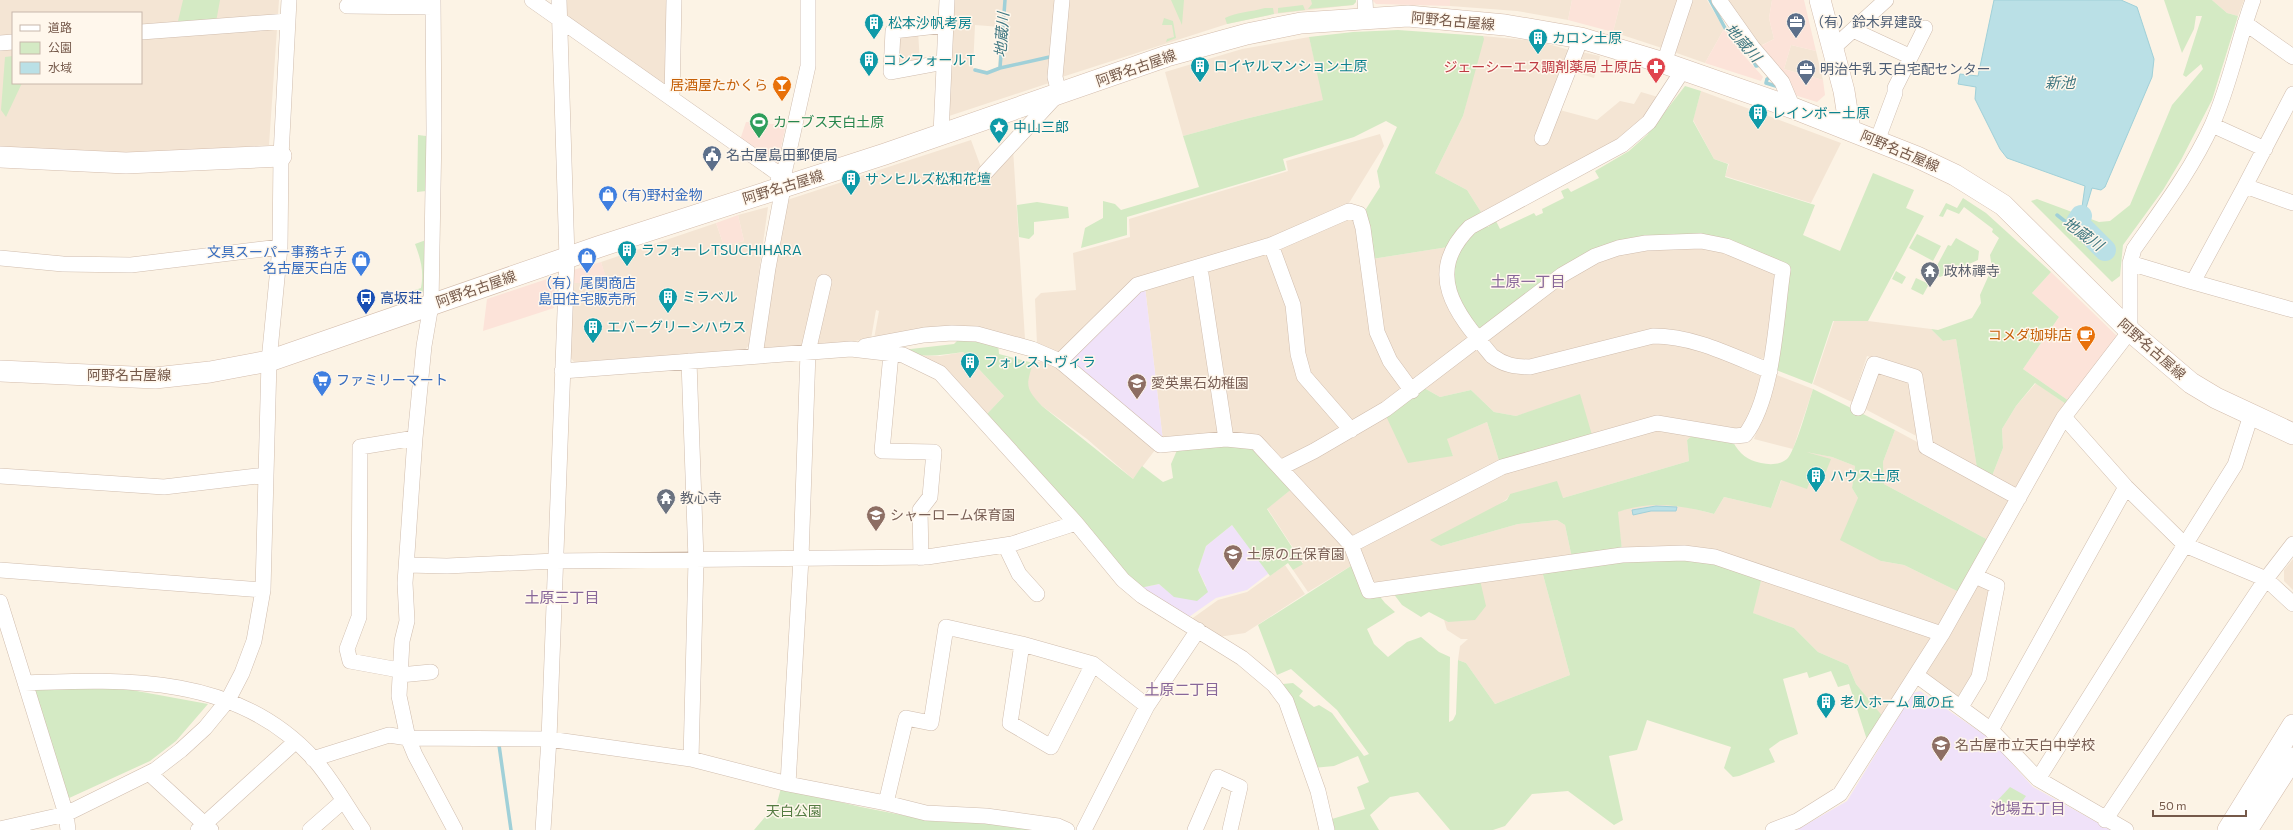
<svg xmlns="http://www.w3.org/2000/svg" width="2293" height="830" viewBox="0 0 2293 830" font-family="Commissioner,'Noto Sans JP',sans-serif">
  <rect width="100%" height="100%" fill="#fcf3e5"/>
  <path fill="#f4e5d4" fill-rule="evenodd" d="M0,0H279L269,145L133,156L0,148ZM13,13H141V83H13Z
    M564,0H670V89L563,19Z
    M951,0H1057L1052,82L946,117ZM975,25L1001,27L998,67L989,71L973,68Z
    M1066,0H1356V2L1353,5L1274,14L1227,24L1059,78Z
    M1450,0H1572L1568,20L1517,11L1450,6Z
    M1621,0H1681L1665,49L1613,32Z
    M1688,0H1707L1724,29L1705,63L1671,51Z
    M1720,0H1772L1769,18L1774,39L1756,48Z
    M2212,0H2244L2238,16L2227,13Z
    M918,31L920,63L900,67L897,63L898,39L902,35Z
    M1483,36L1537,41L1573,51L1556,109L1597,120L1620,101L1634,104L1641,92L1658,97L1646,116L1615,141L1481,212L1467,190L1435,173L1463,116Z
    M1309,37L1324,100L1245,119L1183,136L1165,72L1242,49Z
    M1791,45L1816,51L1823,80L1784,69Z
    M1577,51L1600,56L1594,78L1571,71Z
    M1701,91L1841,143L1811,203L1725,176L1729,164L1714,159L1693,120Z
    M1380,134L1384,146L1349,203L1268,238L1136,280L1061,356L1037,344L1035,299L1041,293L1076,290L1073,253L1130,237L1129,219L1288,171L1286,161Z
    M971,140L982,170L1013,149L1025,339L973,327L874,339L879,311L876,310L871,339L764,351L759,345L787,200Z
    M768,207L749,345L744,351L574,362L570,357L573,283H607L601,262L716,223L724,246L744,241L738,215Z
    M1346,217L1353,219L1359,231L1368,301L1401,382L1400,392L1359,421L1348,420L1307,373L1278,253L1280,245Z
    M1683,246L1725,252L1774,271L1777,277L1767,355L1759,361L1692,335L1529,363L1514,362L1489,346V337L1581,269L1619,254Z
    M1448,247L1468,332L1467,343L1421,379H1409L1387,348L1372,259Z
    M1268,252L1289,304L1294,355L1340,425V432L1280,461L1230,432L1208,269Z
    M1192,272L1198,276L1221,432L1163,441L1145,287Z
    M1834,321H1868L1931,329L1943,341L1956,339L1977,468L1932,444L1918,373L1867,356L1852,402L1813,384Z
    M1655,341L1690,344L1758,371L1762,379L1745,427L1737,430L1658,418L1592,435L1526,413L1516,416L1494,412L1471,390L1440,397L1424,388L1472,350L1482,352L1498,365Z
    M963,352L1004,396L987,414L912,355L940,356Z
    M1049,360L1155,450L1133,479L1087,439L1042,406L1029,393L1026,383L1033,363Z
    M1880,372L1909,381L1922,439L1865,409L1877,375Z
    M1777,375L1813,389L1793,449L1832,457L1855,466L1852,488L1858,498L1881,561L1904,565L1959,592L1938,627L1861,602L1622,550L1617,512L1631,507L1656,504L1679,505L1714,514L1724,497L1771,508L1793,449L1754,439Z
    M2036,383L2066,404L2019,490L1992,476L2003,448L2002,429L2016,406Z
    M1386,416L1453,456L1446,439L1487,422L1500,464L1354,540L1291,474L1293,467Z
    M1657,427L1693,435L1687,440L1689,461L1563,498L1510,494L1507,499L1441,546L1518,524L1557,520L1565,525L1572,558L1373,588L1356,544L1503,469Z
    M1895,430L1921,444L1918,449L2014,500L1990,541L1884,484L1883,462Z
    M1293,488L1346,546L1354,564L1308,592L1293,570L1303,563L1267,508Z
    M2293,559V590L2284,581V570Z
    M1285,565L1305,594L1245,633L1218,637L1190,620L1218,600L1247,592Z
    M1542,571L1570,675L1495,704L1466,663L1458,660L1460,646L1468,639H1461L1447,630L1444,620L1448,622L1480,580Z
    M1762,577L1933,635L1884,719L1856,684L1848,665L1818,652L1794,628L1752,613Z
    M1976,584L1992,588L1973,679L1955,701L1923,671Z"/>
  <path fill="#fce3d9" d="M1372,0H1450V6L1376,4Z
    M1572,0H1621L1613,32L1568,20Z
    M1772,0H1804L1816,51L1791,45L1784,69L1823,80L1825,95L1817,102L1791,94L1757,48L1774,39L1769,18Z
    M1724,29L1740,51L1763,77L1761,81L1705,63Z
    M746,122L786,125L777,166L740,140Z
    M738,215L744,241L724,246L716,223Z
    M601,262L608,283H573V270Z
    M2051,272L2117,336L2069,401L2023,369L2059,317L2032,293Z
    M553,277L555,278L554,308L483,331L487,299Z"/>
  <path fill="#f0e2f9" d="M1145,287L1163,441L1066,360Z
    M1232,525L1269,573L1247,590L1216,598L1186,619L1140,588L1159,584L1165,589L1206,586L1198,570L1206,546Z
    M1920,691L1989,738L2033,787L2111,830H1797L1847,801L1913,693Z"/>
  <path fill="#d4eac4" d="M183,0H220L216,22L181,24L178,21Z
    M1171,0H1184L1182,25Z
    M1311,0H1356V2L1353,5L1308,9L1312,4Z
    M2164,0H2212L2227,13L2238,16L2212,100L2181,160L2163,190L2123,245L2120,276L2112,282L2031,201L2037,199L2099,222L2110,221L2130,205L2172,105L2203,69L2201,64L2186,77L2183,75L2202,16H2196L2194,29L2182,53Z
    M1303,5L1305,10L1278,13V8Z
    M1265,8H1273L1274,14L1227,24L1225,18C1237,12 1251,12 1265,8Z
    M1164,18L1173,21L1176,38L1166,42L1167,39L1174,37L1172,25H1162Z
    M1398,30L1483,36L1484,39L1463,116L1435,173L1467,190L1481,212C1466,222 1456,232 1448,247L1372,259L1366,209L1380,187L1377,171L1397,127L1386,121L1354,137L1283,159L1286,170L1127,217V235L1081,248L1085,228L1103,218V201L1115,204L1121,210L1199,187L1183,136L1245,119L1323,100L1309,37L1353,32Z
    M13,56V83H22L6,117L1,110L5,57Z
    M1685,86L1701,91L1693,121L1714,159L1728,164L1725,177L1815,205L1803,235L1840,251L1873,173L1914,190L1906,208L1924,216L1868,321H1833L1812,384L1776,370L1789,267L1743,247L1618,243L1483,329L1474,327L1451,280L1459,244L1485,224L1488,227L1496,221L1500,229L1534,213L1536,216L1543,213L1542,209L1564,198L1561,191L1568,188L1571,192L1599,178L1595,171L1629,151L1647,135Z
    M418,135L426,136V191L417,192Z
    M1963,198L1986,213L2051,272L2032,293L2059,317L2023,369L2069,401L2066,404L2035,383L2016,406L2002,429L2003,448L1992,476L1977,468L1956,339L1943,341L1931,329L1938,330L1972,318L1981,303L1980,295L1992,268L1990,255L1999,238L1992,232L1993,229L1964,207L1959,214L1947,209L1943,217L1939,216L1946,203L1957,208Z
    M1037,202L1068,207L1069,218L1034,222V234L1029,239L1019,237L1017,205Z
    M1917,234L1941,246L1933,261L1909,248Z
    M1956,238L1979,251L1978,260L1940,277L1933,273L1948,245L1951,246Z
    M426,240L429,291L411,297L409,292L421,288C424,271 421,260 415,244Z
    M1896,271L1906,277L1902,284L1892,279Z
    M1916,278L1929,284L1923,295L1911,289Z
    M962,336L998,343L999,354L1033,363C1026,386 1025,388 1042,406L1133,479L1142,466L1163,482L1173,478L1171,464L1178,448L1226,443L1255,446L1293,488L1267,509L1303,564L1293,570L1288,563L1270,576L1232,525L1206,546L1198,570L1208,592L1197,601L1174,597L1159,584L1140,588L1128,578L1058,492L987,414L1004,396L963,352C942,355 921,359 902,350L954,344Z
    M1424,388L1440,397L1471,390L1494,412L1516,416L1580,394L1592,435L1500,464L1487,422L1447,439L1453,456L1408,463L1386,416Z
    M1813,389L1895,430L1883,462L1884,484L1990,541L1959,592L1904,565L1881,561L1840,540L1858,498L1852,488L1855,466L1832,457L1806,452L1831,459L1823,479L1812,476L1807,489L1781,480L1771,508L1724,497L1714,514C1681,505 1651,500 1618,512L1622,550L1572,558L1565,525L1557,520L1518,524L1441,546L1430,540L1507,500L1510,494L1557,481L1563,498L1689,461L1687,440L1693,435L1733,442C1740,454 1747,460 1761,463C1770,465 1779,465 1787,459C1795,452 1809,401 1813,389Z
    M1683,558L1715,561L1762,577L1753,613L1794,628L1818,652L1848,665L1856,684L1884,718L1868,743L1849,684L1838,687L1831,671L1809,678L1807,672L1783,679L1798,734L1780,741L1769,749L1775,762L1739,776L1733,777L1724,768L1731,747L1647,720L1637,750L1609,756L1623,820L1614,825L1568,791L1532,794L1505,826L1493,830H1450L1418,792L1390,797L1370,815L1379,830H1335L1332,819L1365,809L1357,787L1369,782L1358,756L1334,766L1313,768L1283,684L1293,683L1303,691L1299,696L1314,707L1319,705L1332,713L1364,756L1369,754L1337,710L1291,669L1277,675L1258,625L1354,564L1385,603L1395,612L1367,629L1374,644L1388,657L1407,642L1421,637L1439,652L1450,657L1449,722L1453,720L1456,714L1458,660L1466,663L1495,704L1570,675L1542,571L1624,560Z
    M1480,580L1486,606L1475,620L1448,622L1429,612L1421,617L1402,605L1393,593Z
    M34,686L115,687L208,704L176,741L150,761L67,799Z
    M2010,787L2026,796L2013,814L1995,803Z
    M781,788L861,807L932,821L997,824L1037,830H754L777,803Z"/>
  <path fill="#bae0e6" stroke="#a0d0d8" d="M1994,0H2121L2137,7L2154,59L2152,77L2105,187L2101,190L2092,188L2086,208L2082,207L2085,186L2007,158L2000,149L1975,99L1976,87L1958,84L1960,74L1978,76Z
    M1656,506L1677,507L1676,511H1651L1633,515L1632,510Z"/>
  <g fill="none" stroke-linecap="round" stroke-linejoin="round">
    <path stroke="#a0d0d8" stroke-width="3.5" d="M1710,0L1725,28L1743,44
      M1750,55L1756,66L1761,65
      M1000,68L1054,56
      M975,70L987,73L1000,68L1005,0
      M1771,77L1767,79L1766,83L1779,87
      M2057,215L2080,233
      M499,745L511,830"/>
    <path stroke="#bae0e6" stroke-width="22" d="M2081,216L2077,222L2105,250"/>
    <g stroke="#d0bdae" stroke-width="16">
      <path id="street" d="M433,0L434,130L431,305L424,346L415,438L405,583L407,621L402,641L399,696L408,738L415,755L455,830
        M532,0L776,172L783,188
        M1365,0L1366,18
        M1719,0L1753,48L1782,82L1793,108
        M347,6L433,7
        M2245,23L2293,57
        M1853,30L1909,56
        M141,32L288,21
        M0,43L13,42
        M1832,49L1886,0
        M945,62L891,72L893,31L946,25
        M1664,63L1685,0
        M1683,70L1649,122L1622,145L1470,227C1422,275 1458,315 1492,356C1504,365 1515,367 1530,367L1653,336C1695,336 1732,356 1770,371
        M672,98L674,0
        M2212,125L2265,149
        M941,134L947,0
        M1542,138L1581,38
        M1877,141L1895,93V88L1925,28
        M985,173L1059,93L1055,77L1062,0
        M2245,186L2293,94
        M1271,245L1293,305L1298,354L1304,376L1351,430
        M0,258L63,264L131,265L280,247
        M2130,263L2193,282L2245,186L2293,203
        M1200,268L1226,439
        M2193,282L2293,310
        M865,346L924,335L952,333L977,334L1032,349L1060,361L1160,445L1226,439L1256,442L1351,545L1369,591L1622,555L1684,553L1715,557L1942,634
        M891,354L882,451L934,452L930,497L920,510L921,558
        M755,356L768,268L783,188L785,169L808,66V0
        M689,361L696,560L691,759
        M1060,361L1137,285L1271,245L1349,211L1359,214L1363,228L1377,332L1390,361L1412,391
        M1858,408L1874,364L1915,377L1926,447L2019,498
        M2064,417L2126,487L2185,545L2266,579L2293,604
        M1280,468L1314,451L1386,409L1562,275L1595,256L1618,248L1646,243L1701,241L1726,246L1783,270C1776,317 1774,397 1745,435L1735,436L1657,423L1502,467L1351,545
        M0,476L164,487L266,475
        M1076,523L1123,580L1142,596L1242,658L1274,685L1286,701L1318,791L1327,830
        M1005,545L1019,574L1037,594
        M407,565L447,566L555,561L927,557L1012,544L1076,523L940,373L903,355L851,349L562,371
        M0,570L263,590
        M0,602L66,814L68,830
        M1022,644L1010,723L1051,747L1093,664
        M399,670L350,661L347,649L359,617L360,447L415,438
        M400,675L431,672
        M1916,675L1991,730L2038,779L2126,830
        M25,683C128,679 237,675 313,758C332,779 347,807 363,830
        M1961,707L1979,677L1997,586L1975,576
        M1991,730L2126,487
        M313,759L389,735L408,738L549,739L691,759L788,784L886,803L926,813L986,816L1058,826L1067,830
        M149,773L211,830
        M2038,779L2235,465L2251,415
        M788,784L801,558L808,352L824,282
        M886,803L906,718L931,723L946,627L1022,644L1093,664L1147,706
        M2105,820L2266,579L2293,544
        M0,829L66,814L155,770L181,750L205,728L228,700L242,673L254,641L263,590L269,361L280,247L281,156L289,0
        M198,830L295,742
        M310,830L343,801
        M543,830L549,739L567,258L559,0
        M1084,830L1147,706L1198,630
        M1195,830L1218,777L1240,787L1230,830
        M1773,830L1797,821L1840,794L1942,634L2064,417L2130,331V263L2134,249C2162,209 2192,169 2212,125C2230,85 2238,41 2253,0"/>
    </g>
    <g stroke="#d3bcac" stroke-width="22">
      <path id="secondary" d="M1820,0L1844,91L1850,130
        M0,157L126,163L281,156
        M0,371L155,378L210,372L269,361L598,247L885,154L1167,56L1247,34L1301,23L1408,16L1505,25L1581,38L1664,63L1793,108L1917,157L1955,175L2003,205L2130,331L2191,383L2216,398L2293,434
        M2228,830L2293,725
        M2247,830L2293,758"/>
    </g>
    <use href="#street" stroke="#fff" stroke-width="15"/>
    <use href="#secondary" stroke="#fff" stroke-width="21"/>
  </g>
  <defs>
    <g id="office-pin" transform="scale(1)"><path d="M0 17L-7.5 6A9.5 9.5 0 1 1 7.5 6Z" fill="#5c6f8a" stroke="#fff7ec"/><path d="M-6-3h4V-5.5h4V-3h4V5H-6ZM-1-4.5V-3h2v-1.5ZM-6 0V1H6V0Z" fill="#fff"/></g>
    <g id="building-pin" transform="scale(1)"><path d="M0 17L-7.5 6A9.5 9.5 0 1 1 7.5 6Z" fill="#0f9aa8" stroke="#fff7ec"/><path d="M-4-6H4V6H1V3H-1V6H-4ZM-2.5-4.3h1.7v1.8h-1.7ZM.8-4.3h1.7v1.8H.8ZM-2.5-1h1.7V.8h-1.7ZM.8-1h1.7V.8H.8Z" fill="#fff"/></g>
    <g id="pharmacy-pin" transform="scale(1)"><path d="M0 17L-7.5 6A9.5 9.5 0 1 1 7.5 6Z" fill="#e0444e" stroke="#fff7ec"/><path d="M-2-6h4v4h4v4h-4v4h-4v-4h-4v-4h4Z" fill="#fff"/></g>
    <g id="bar-pin" transform="scale(1)"><path d="M0 17L-7.5 6A9.5 9.5 0 1 1 7.5 6Z" fill="#e8710a" stroke="#fff7ec"/><path d="M-6-5H6L.8 .8V4.5H3.5V6h-7V4.5H-.8V.8Z" fill="#fff"/></g>
    <g id="stadium-pin" transform="scale(1)"><path d="M0 17L-7.5 6A9.5 9.5 0 1 1 7.5 6Z" fill="#2e9e5b" stroke="#fff7ec"/><path d="M0-5a6.5 5 0 1 0 0 10a6.5 5 0 1 0 0-10ZM-3.5-1.8h7v3.6h-7Z" fill="#fff"/></g>
    <g id="sight-pin" transform="scale(1)"><path d="M0 17L-7.5 6A9.5 9.5 0 1 1 7.5 6Z" fill="#0f9aa8" stroke="#fff7ec"/><path d="M0-6L1.8-2.2L6-1.7L2.9 1.2L3.7 5.4L0 3.3L-3.7 5.4L-2.9 1.2L-6-1.7L-1.8-2.2Z" fill="#fff"/></g>
    <g id="civic-pin" transform="scale(1)"><path d="M0 17L-7.5 6A9.5 9.5 0 1 1 7.5 6Z" fill="#5c6f8a" stroke="#fff7ec"/><path d="M-.6-6.5H3V-4.5H.6V-3L4-1V1h2V6H-6V1h2V-1L-.6-3ZM-1.2 2.5V6h2.4V2.5Z" fill="#fff"/></g>
    <g id="shop-pin" transform="scale(1)"><path d="M0 17L-7.5 6A9.5 9.5 0 1 1 7.5 6Z" fill="#3f7fe0" stroke="#fff7ec"/><path d="M-5-2.5h2.3a2.7 3.5 0 0 1 5.4 0H5L5.5 6h-11ZM-1.5-2.5h3a1.5 2.3 0 0 0-3 0Z" fill="#fff"/></g>
    <g id="temple-pin" transform="scale(1)"><path d="M0 17L-7.5 6A9.5 9.5 0 1 1 7.5 6Z" fill="#6b7280" stroke="#fff7ec"/><path d="M0-6L5-2H3V0L6.5 2.5H4V6H1.5V3h-3V6H-4V2.5H-6.5L-3 0V-2H-5Z" fill="#fff"/></g>
    <g id="bus-pin" transform="scale(1)"><path d="M0 17L-7.5 6A9.5 9.5 0 1 1 7.5 6Z" fill="#1a4fb4" stroke="#fff7ec"/><path d="M-5-6H5V4H4V6H2V4H-2V6H-4V4H-5ZM-3.5-4V0h7V-4ZM-3.5 1.2v1.5H-2V1.2ZM2 1.2v1.5H3.5V1.2Z" fill="#fff"/></g>
    <g id="cafe-pin" transform="scale(1)"><path d="M0 17L-7.5 6A9.5 9.5 0 1 1 7.5 6Z" fill="#e8710a" stroke="#fff7ec"/><path d="M-5.5-4.5H6V0H3Q3 3.5 0 3.5H-2.5Q-5.5 3.5-5.5 0ZM3-3.2v2h1.7v-2ZM-6 4.5H4V6H-6Z" fill="#fff"/></g>
    <g id="supermarket-pin" transform="scale(1)"><path d="M0 17L-7.5 6A9.5 9.5 0 1 1 7.5 6Z" fill="#3f7fe0" stroke="#fff7ec"/><path d="M-6-5.5h2.5l.6 2H6L4.5 2H-2.5L-4.4-4H-6ZM-1.5 3.2a1.3 1.3 0 1 0 .1 0ZM3 3.2a1.3 1.3 0 1 0 .1 0Z" fill="#fff"/></g>
    <g id="school-pin" transform="scale(1)"><path d="M0 17L-7.5 6A9.5 9.5 0 1 1 7.5 6Z" fill="#8d6e63" stroke="#fff7ec"/><path d="M0-5L7-2L0 1L-7-2ZM-4 1L0 2.5L4 1V4Q0 6-4 4Z" fill="#fff"/></g>
  </defs>
  <g fill-rule="evenodd">
    <use href="#office-pin" x="1796" y="22"/>
    <use href="#building-pin" x="874" y="23"/>
    <use href="#building-pin" x="1538" y="38"/>
    <use href="#building-pin" x="869" y="60"/>
    <use href="#building-pin" x="1200" y="66"/>
    <use href="#pharmacy-pin" x="1656" y="67"/>
    <use href="#office-pin" x="1806" y="69"/>
    <use href="#bar-pin" x="782" y="85"/>
    <use href="#building-pin" x="1758" y="113"/>
    <use href="#stadium-pin" x="759" y="122"/>
    <use href="#sight-pin" x="999" y="127"/>
    <use href="#civic-pin" x="712" y="155"/>
    <use href="#building-pin" x="851" y="179"/>
    <use href="#shop-pin" x="608" y="195"/>
    <use href="#building-pin" x="627" y="250"/>
    <use href="#shop-pin" x="587" y="257"/>
    <use href="#shop-pin" x="361" y="260"/>
    <use href="#temple-pin" x="1930" y="271"/>
    <use href="#building-pin" x="668" y="297"/>
    <use href="#bus-pin" x="366" y="298"/>
    <use href="#building-pin" x="593" y="327"/>
    <use href="#cafe-pin" x="2086" y="335"/>
    <use href="#building-pin" x="970" y="362"/>
    <use href="#supermarket-pin" x="322" y="380"/>
    <use href="#school-pin" x="1137" y="383"/>
    <use href="#building-pin" x="1816" y="476"/>
    <use href="#temple-pin" x="666" y="498"/>
    <use href="#school-pin" x="876" y="515"/>
    <use href="#school-pin" x="1233" y="554"/>
    <use href="#building-pin" x="1826" y="702"/>
    <use href="#school-pin" x="1941" y="745"/>
  </g>
  <g text-anchor="middle" stroke-width="3" stroke-linejoin="round" paint-order="stroke">
    <g font-size="14" fill="#75594a" stroke="#fff7ec">
      <text transform="translate(1453 21) rotate(5)" y="5">阿野名古屋線</text>
      <text transform="translate(1136 68) rotate(-19)" y="5">阿野名古屋線</text>
      <text transform="translate(1900 151) rotate(23)" y="5">阿野名古屋線</text>
      <text transform="translate(783 187) rotate(-17)" y="5">阿野名古屋線</text>
      <text transform="translate(476 289) rotate(-19)" y="5">阿野名古屋線</text>
      <text transform="translate(2152 349) rotate(41)" y="5">阿野名古屋線</text>
      <text x="129" y="380">阿野名古屋線</text>
    </g>
    <g font-size="14" fill="#4e5e75" stroke="#fff7ec" text-anchor="start">
      <text x="1810" y="27">（有）鈴木昇建設</text>
      <text x="1820" y="74">明治牛乳 天白宅配センター</text>
      <text x="726" y="160">名古屋島田郵便局</text>
    </g>
    <g font-size="14" fill="#0d838f" stroke="#fff7ec" text-anchor="start">
      <text x="888" y="28">松本沙帆考房</text>
      <text x="1552" y="43">カロン土原</text>
      <text x="883" y="65">コンフォールT</text>
      <text x="1214" y="71">ロイヤルマンション土原</text>
      <text x="1772" y="118">レインボー土原</text>
      <text x="1013" y="132">中山三郎</text>
      <text x="865" y="184">サンヒルズ松和花壇</text>
      <text x="641" y="255">ラフォーレTSUCHIHARA</text>
      <text x="682" y="302">ミラベル</text>
      <text x="607" y="332">エバーグリーンハウス</text>
      <text x="984" y="367">フォレストヴィラ</text>
      <text x="1830" y="481">ハウス土原</text>
      <text x="1840" y="707">老人ホーム 風の丘</text>
    </g>
    <g font-size="14" fill="#be3a42" stroke="#fff7ec" text-anchor="end">
      <text x="1642" y="72">ジェーシーエス調剤薬局 土原店</text>
    </g>
    <g font-size="14" fill="#c56008" stroke="#fff7ec" text-anchor="end">
      <text x="768" y="90">居酒屋たかくら</text>
      <text x="2072" y="340">コメダ珈琲店</text>
    </g>
    <g font-size="14" fill="#27864d" stroke="#fff7ec" text-anchor="start">
      <text x="773" y="127">カーブス天白土原</text>
    </g>
    <g font-size="14" fill="#366cbe" stroke="#fff7ec" text-anchor="start">
      <text x="622" y="200">(有)野村金物</text>
      <text x="347" y="257" text-anchor="end">文具スーパー事務キチ<tspan x="347" dy="16">名古屋天白店</tspan></text>
      <text x="587" y="288" text-anchor="middle">（有）尾関商店<tspan x="587" dy="16">島田住宅販売所</tspan></text>
      <text x="336" y="385">ファミリーマート</text>
    </g>
    <g font-size="14" fill="#5b616d" stroke="#fff7ec" text-anchor="start">
      <text x="1944" y="276">政林禪寺</text>
      <text x="680" y="503">教心寺</text>
    </g>
    <g font-size="14" fill="#164399" stroke="#fff7ec" text-anchor="start">
      <text x="380" y="303">高坂荘</text>
    </g>
    <g font-size="14" fill="#785e54" stroke="#fff7ec" text-anchor="start">
      <text x="1151" y="388">愛英黒石幼稚園</text>
      <text x="890" y="520">シャーローム保育園</text>
      <text x="1247" y="559">土原の丘保育園</text>
      <text x="1955" y="750">名古屋市立天白中学校</text>
    </g>
    <g font-size="14" fill="#547b42" stroke="#fff7ec">
      <text x="794" y="816">天白公園</text>
    </g>
    <g font-size="15" font-style="italic" fill="#417882" stroke="#fff7ec">
      <text transform="translate(1002 35) rotate(-86)" y="5">地蔵川</text>
      <text transform="translate(1743 43) rotate(48)" y="5">地蔵川</text>
      <text x="2060" y="88">新池</text>
      <text transform="translate(2083 234) rotate(36)" y="5">地蔵川</text>
    </g>
    <g font-size="15" fill="#876699" stroke="#fff7ec">
      <text x="1528" y="287">土原一丁目</text>
      <text x="562" y="603">土原三丁目</text>
      <text x="1182" y="695">土原二丁目</text>
      <text x="2028" y="814">池場五丁目</text>
    </g>
  </g>
  <rect x="12" y="12" width="130" height="72" fill="#fff7ec" stroke="#c8b8ab"/>
  <rect x="20" y="25" width="20" height="6" fill="#ffffff" stroke="#c8b8ab"/>
  <text x="48" y="32" font-size="12" fill="#75594a">道路</text>
  <rect x="20" y="42" width="20" height="12" fill="#d4eac4" stroke="#c8b8ab"/>
  <text x="48" y="52" font-size="12" fill="#75594a">公園</text>
  <rect x="20" y="62" width="20" height="12" fill="#bae0e6" stroke="#c8b8ab"/>
  <text x="48" y="72" font-size="12" fill="#75594a">水域</text>
  <path d="M2153 810v6h93v-6" fill="none" stroke="#75594a" stroke-width="2"/>
  <text x="2159" y="810" font-size="12" fill="#75594a" stroke="#fff7ec" stroke-width="3" paint-order="stroke">50 m</text>
</svg>
